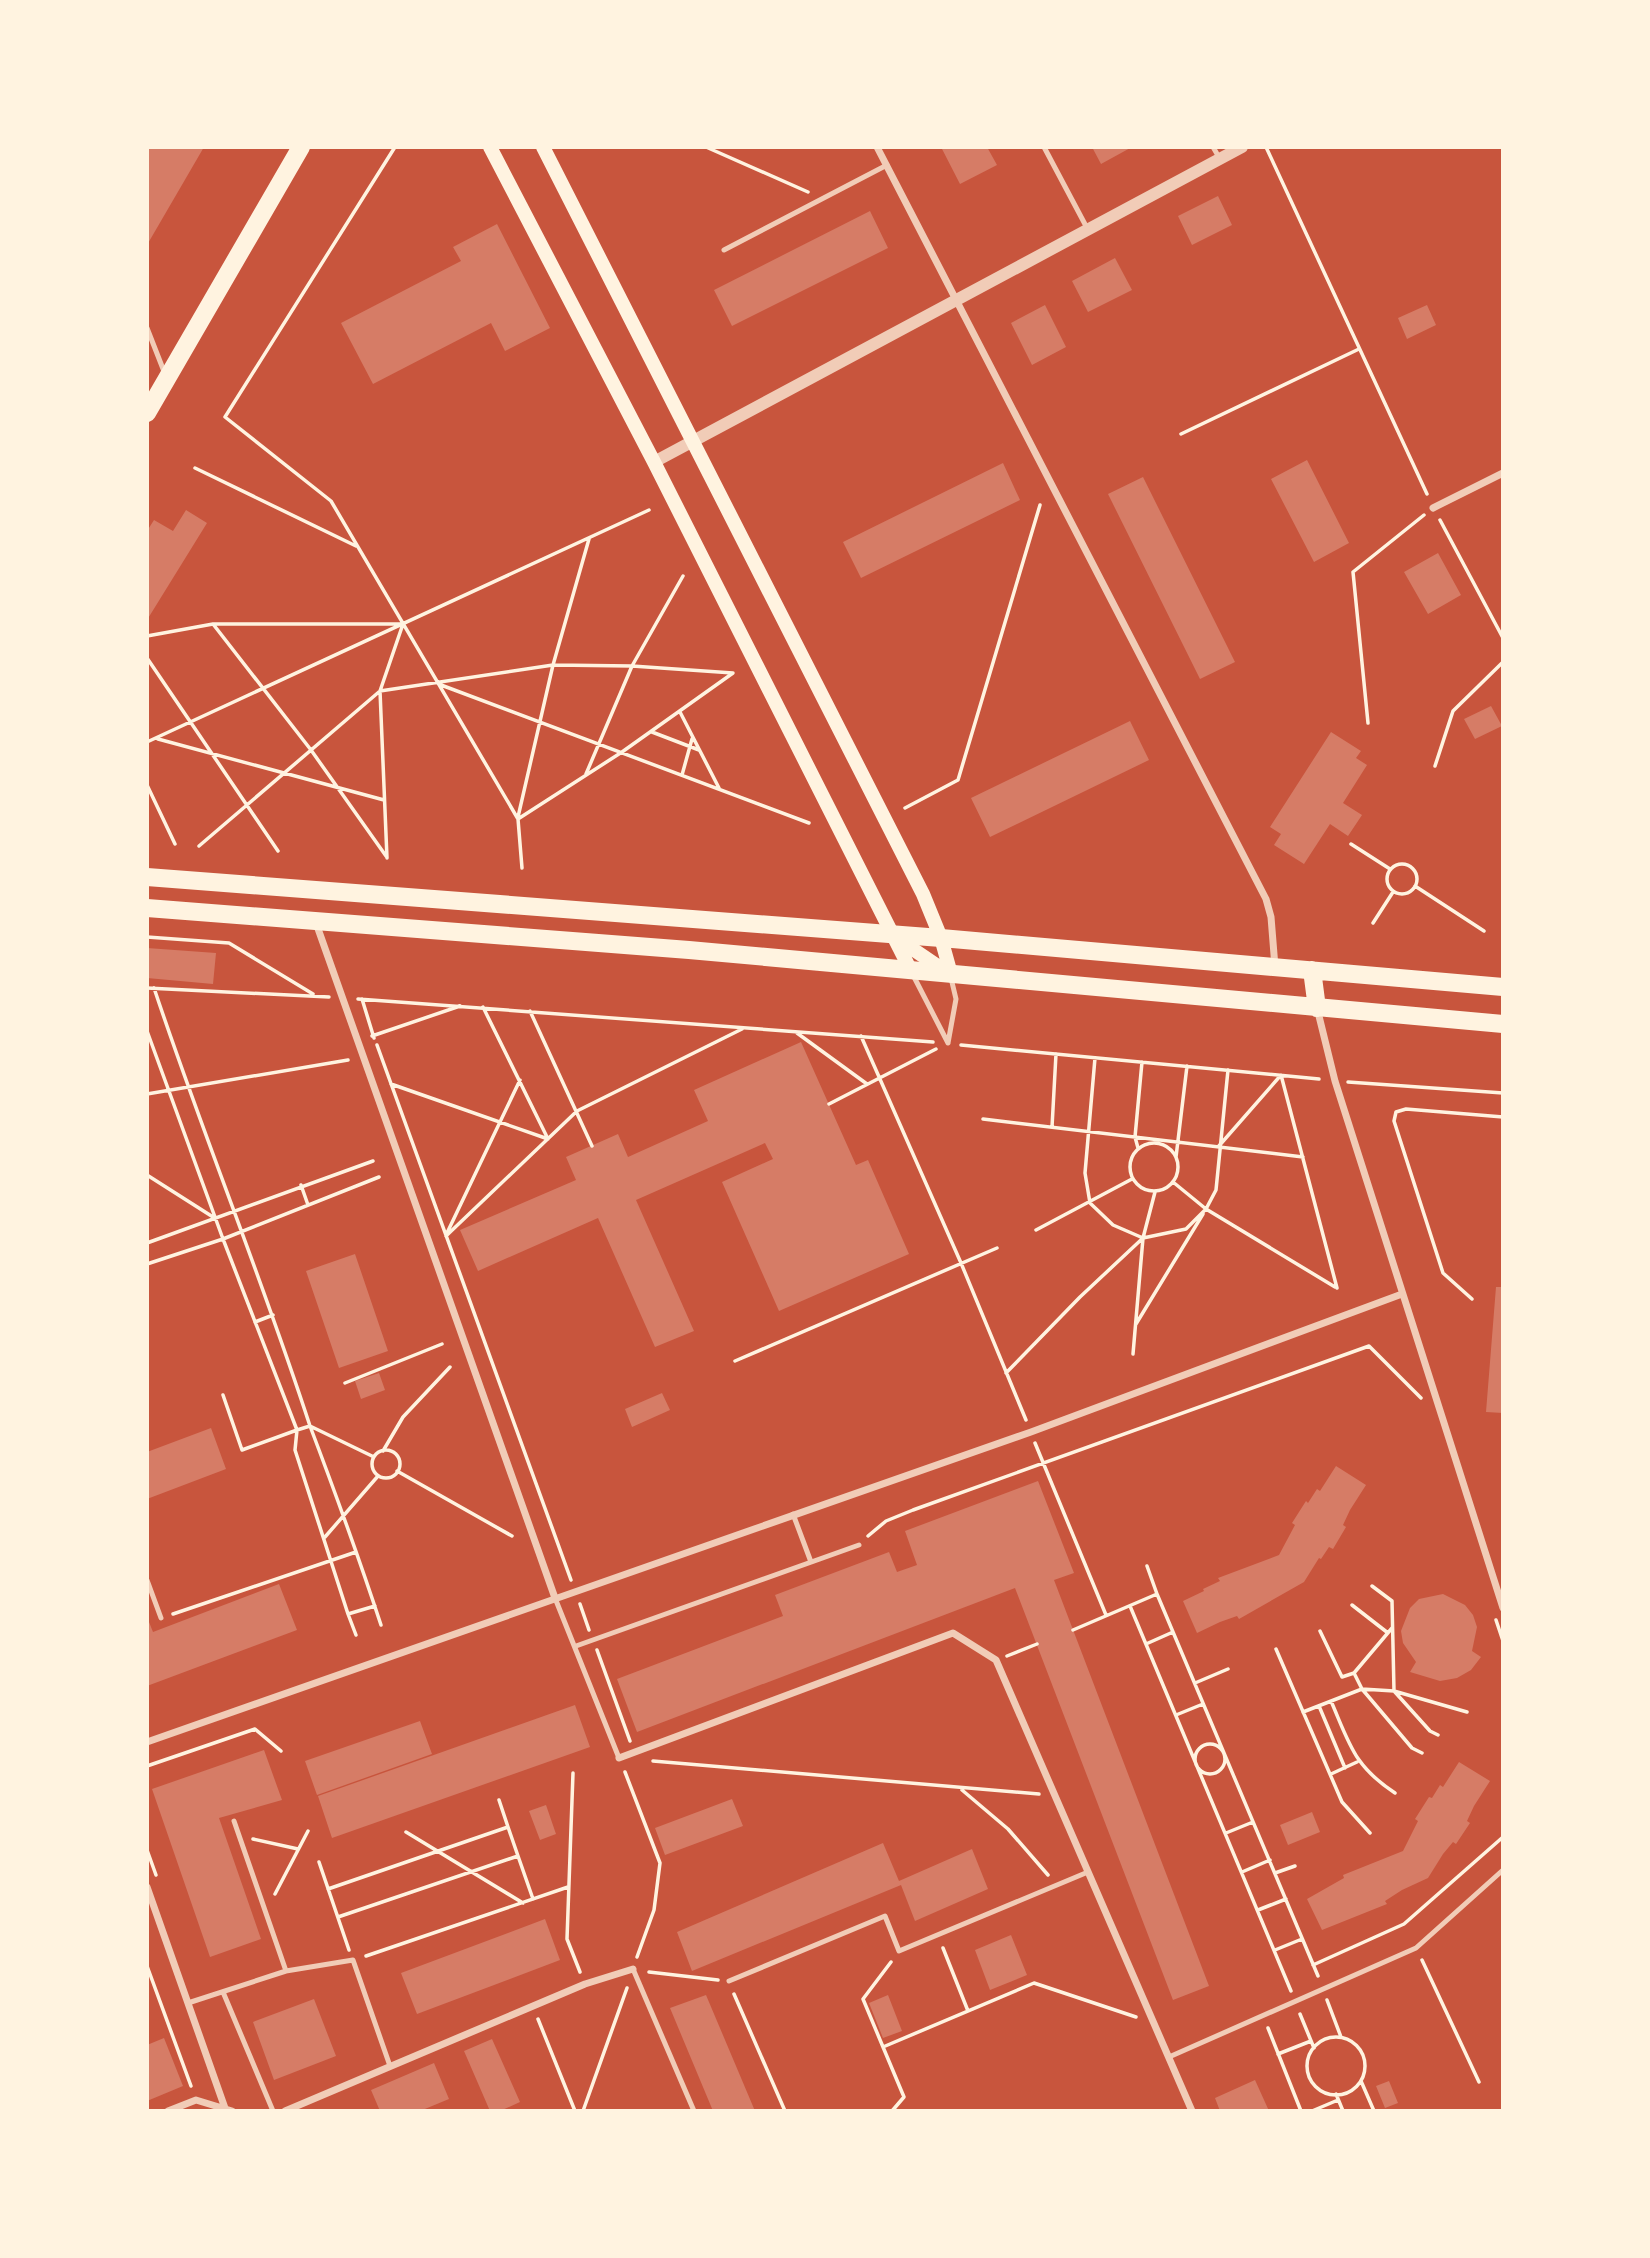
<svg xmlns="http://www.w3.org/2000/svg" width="1650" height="2258" viewBox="0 0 1650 2258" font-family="'IBM Plex Sans',sans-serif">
  <rect width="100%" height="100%" fill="#c8553d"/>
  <path fill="#d67c66" d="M147,147H204L147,245Z
    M941,147H987L997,165L960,184Z
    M1092,147H1132L1101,164Z
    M1218,196L1232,225L1192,245L1178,216Z
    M870,211L888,248L732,326L714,290Z
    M497,224L550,328L505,351L491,323L373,384L341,323L461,261L453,247Z
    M1115,258L1132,290L1088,312L1072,281Z
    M1045,305L1066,347L1032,365L1011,323Z
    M1427,305L1436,325L1407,339L1398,318Z
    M1307,460L1349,543L1314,562L1271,479Z
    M1003,463L1020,500L861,578L843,542Z
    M1143,477L1235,662L1200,679L1108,494Z
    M186,510L207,523L147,620V531L154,520L173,531Z
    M1438,553L1461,595L1428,614L1404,572Z
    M1491,706L1502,726L1475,739L1464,719Z
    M1130,721L1149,760L990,837L971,798Z
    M1331,732L1361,751L1356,758L1367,765L1343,803L1362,815L1348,836L1330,824L1304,864L1274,845L1281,834L1270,827Z
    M147,948L216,953L213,984L147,978Z
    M801,1042L856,1165L868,1160L909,1254L779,1311L722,1182L773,1159L765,1143L636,1200L694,1331L655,1347L598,1218L478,1271L460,1230L576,1180L566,1157L618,1134L628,1157L708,1121L694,1090Z
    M355,1254L388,1351L339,1368L306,1271Z
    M1496,1287H1503V1413L1486,1412Z
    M379,1373L385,1390L361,1399L355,1381Z
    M662,1393L670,1410L632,1427L625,1409Z
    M211,1428L226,1469L147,1499V1452Z
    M1336,1466L1366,1485L1350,1510L1343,1525L1346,1527L1333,1549L1329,1547L1321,1559L1319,1558L1304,1582L1239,1619L1237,1616L1220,1622L1197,1633L1183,1601L1204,1591L1203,1589L1220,1581L1218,1578L1279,1555L1295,1525L1292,1523L1306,1501L1308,1503L1317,1489L1320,1491Z
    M1038,1481L1074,1573L1054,1580L1209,1986L1173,2000L1015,1588L637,1732L617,1679L783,1616L775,1595L889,1552L897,1572L917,1565L905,1531Z
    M279,1584L297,1630L147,1686V1617L153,1632Z
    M1443,1594L1465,1605L1473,1615L1477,1627L1472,1651L1481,1657L1471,1670L1457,1678L1440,1681L1410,1672L1416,1662L1403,1643L1401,1631L1410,1608L1419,1599Z
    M575,1705L590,1747L332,1838L318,1796Z
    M420,1721L432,1754L317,1795L305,1761Z
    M264,1750L282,1800L219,1818L261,1939L210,1957L152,1789Z
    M1459,1762L1490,1781L1474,1806L1467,1821L1470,1823L1456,1844L1453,1842L1443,1854L1428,1878L1402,1890L1385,1901L1387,1904L1322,1930L1307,1899L1344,1878L1343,1875L1403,1851L1418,1821L1415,1819L1429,1797L1432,1798L1440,1785L1443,1787Z
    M732,1799L743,1826L665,1855L655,1828Z
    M546,1805L556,1834L540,1840L529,1811Z
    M1312,1812L1320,1832L1288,1845L1280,1825Z
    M883,1843L899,1881L972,1849L988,1889L915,1921L901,1885L692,1971L677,1932Z
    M545,1919L560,1960L417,2014L401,1973Z
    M1011,1935L1027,1975L990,1990L975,1950Z
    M706,1995L755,2111H713L670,2008Z
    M888,1995L902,2031L883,2038L869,2003Z
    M314,1999L336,2056L274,2080L253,2022Z
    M164,2038L183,2086L147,2101V2045Z
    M492,2039L520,2102L500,2111H490L464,2051Z
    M434,2063L449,2099L420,2111H380L371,2090Z
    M1255,2080L1269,2111H1220L1215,2098Z
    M1389,2081L1398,2103L1385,2108L1376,2086Z"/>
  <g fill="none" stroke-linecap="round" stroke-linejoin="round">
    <path stroke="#fff3e0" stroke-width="3.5" d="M395,147L225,417L331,501L518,819L522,868
      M706,147L808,192
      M1266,147L1427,494
      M1181,434L1359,349
      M195,468L356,546
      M1440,520L1503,638
      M213,624L311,750L386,856
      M147,636L213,624H403L380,691L387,858
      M147,658L278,851
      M441,685L809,823
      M680,712L719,788
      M1368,723L1353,572L1424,515
      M652,732L699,750
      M158,739L384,800
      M147,742L649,510
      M1435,766L1453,711L1503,662
      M586,774L632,666L683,576
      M682,775L692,739
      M147,785L175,844
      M905,808L958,780L1040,505
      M518,817L553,665L589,539
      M1351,844L1390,869
      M199,846L380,691L553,665L632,666L733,673L622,752L518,819
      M1387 879a15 15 0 1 1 30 0a15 15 0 1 1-30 0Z
      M1415,886L1484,931
      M1373,923L1393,892
      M147,937L229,943L313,994
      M147,988L329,997
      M154,988C203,1135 262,1278 310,1426L374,1457
      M358,999L933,1042
      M362,999L374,1038
      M530,1011L592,1146
      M147,1031L223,1239L379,1177
      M797,1033L867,1084
      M372,1036L460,1006
      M861,1036L961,1263L1026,1420
      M377,1045L571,1580
      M961,1045L1319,1079
      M1095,1058L1085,1173L1090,1203L1113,1225L1143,1238L1186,1229L1206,1209L1216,1190L1228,1070
      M1348,1082L1503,1093
      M391,1084L548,1139L483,1007
      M147,1094L348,1060
      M829,1104L936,1049
      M983,1119L1303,1157
      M1052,1127L1056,1054
      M1130 1167a24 24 0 1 1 48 0a24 24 0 1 1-48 0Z
      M1218,1147L1281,1075L1337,1288
      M1138,1148L1135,1137L1142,1062
      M1176,1157L1187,1066
      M147,1175L213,1217
      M1173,1182L1206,1209L1335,1287
      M301,1185L308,1205
      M1036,1230L1132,1179
      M447,1233L520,1080
      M446,1236L577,1111L742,1029
      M147,1243L373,1161
      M147,1264L223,1239L297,1430L242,1450L223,1395
      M1472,1299L1443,1273L1394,1121L1396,1112L1406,1109L1503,1117
      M255,1322L273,1315
      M1136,1324L1203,1214
      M1133,1354L1143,1238L1155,1192
      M735,1361L997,1248
      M1006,1373L1080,1297L1143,1238
      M345,1383L442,1344
      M1035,1443L1106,1615
      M372 1464a14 14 0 1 1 28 0a14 14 0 1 1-28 0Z
      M383,1451L403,1417L450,1367
      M397,1471L512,1536
      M868,1536L886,1521L913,1510L1369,1346L1421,1398
      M325,1537L378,1476
      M1147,1566L1157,1594
      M1372,1586L1392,1601L1394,1691L1430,1731L1438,1735
      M580,1604L589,1630
      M1352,1605L1388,1633
      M375,1606L348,1614L295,1450L297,1430L310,1426C335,1492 359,1558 381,1625
      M1130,1606L1291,1991
      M173,1614L356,1552
      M348,1614L356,1635
      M1496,1620L1503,1641
      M1392,1628L1354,1673L1362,1689L1412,1748L1422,1753
      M1073,1630L1157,1594L1318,1976
      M1320,1631L1342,1677L1354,1673
      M1146,1644L1173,1632
      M1276,1649L1342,1802L1370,1833
      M597,1650L630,1741
      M1007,1656L1037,1644
      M1195,1683L1228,1669
      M1331,1701C1350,1745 1354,1766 1395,1793
      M1319,1706L1345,1768
      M1303,1712L1362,1689L1394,1691L1467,1712
      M1176,1715L1203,1704
      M1195 1759a15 15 0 1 1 30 0a15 15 0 1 1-30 0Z
      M653,1761L1039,1794
      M147,1766L255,1729L281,1751
      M625,1772L660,1863L654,1910L637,1957
      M573,1773L567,1939L580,1972
      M1331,1774L1357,1762
      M962,1790L1008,1829L1048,1875
      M499,1800L508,1827
      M406,1832L523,1903
      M1226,1833L1253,1822
      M253,1839L298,1849
      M147,1850L156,1875
      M319,1862L349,1950
      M1242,1872L1270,1860
      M1275,1873L1295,1866
      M328,1889L508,1827L518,1856
      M275,1894L308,1831
      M1258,1910L1286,1899
      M338,1917L518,1856L533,1899
      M943,1948L968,2011
      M1275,1950L1302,1939
      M366,1956L568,1887
      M1422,1960L1479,2082
      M1313,1965L1404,1924L1503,1837
      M147,1966L191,2086
      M649,1972L718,1980
      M734,1994L785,2111
      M1327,2000L1341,2037
      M1300,2014L1314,2048
      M538,2019L575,2111
      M1268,2028L1301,2111
      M1307 2066a29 29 0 1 1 58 0a29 29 0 1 1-58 0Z
      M883,2047L863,1999L891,1962
      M1278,2054L1311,2041
      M1361,2081L1374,2111
      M1336,2094L1343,2111
      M583,2111L627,1988
      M892,2111L904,2097L883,2047L1034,1983L1136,2017
      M1312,2111L1338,2100
      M1411,2111H1412"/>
    <path stroke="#f1ccb7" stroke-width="5" d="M1044,147L1087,228
      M1213,147L1220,159
      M724,250L887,165
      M147,328L165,374
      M913,975L948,1043
      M948,1043L956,999L951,978
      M793,1514L811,1562
      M147,1580L161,1618
      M555,1598L619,1758
      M576,1646L859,1545
      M633,1969L694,2111
      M286,1971L353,1960L390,2066
      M729,1981L885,1916L899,1951L1088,1872
      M223,1992L273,2111
      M188,2003L286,1971L234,1821
      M1169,2057L1416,1948L1503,1870"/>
    <path stroke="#f1ccb7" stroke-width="7" d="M877,147L1266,899L1271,917L1275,967
      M1433,508L1503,473
      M316,923L555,1598
      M1317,1008L1335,1081L1503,1608
      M147,1742L1031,1432L1402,1294
      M619,1758L953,1633L996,1660L1192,2111
      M147,1887L226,2111
      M168,2111L196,2100L232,2111
      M285,2111L585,1984L633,1969"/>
    <path stroke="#f1ccb7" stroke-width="12" d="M654,462L1242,147"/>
    <path stroke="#fff3e0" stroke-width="14" d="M490,147L654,462L911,971
      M543,147L923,894L941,938L951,974
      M895,937L948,973"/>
    <path stroke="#fff3e0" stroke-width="18" d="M147,413L301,147
      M147,877L941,938L1503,987
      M147,908L689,950L1503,1024
      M1312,970L1317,1008"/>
  </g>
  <rect width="1650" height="2258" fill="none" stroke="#fff3e0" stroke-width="298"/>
</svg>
